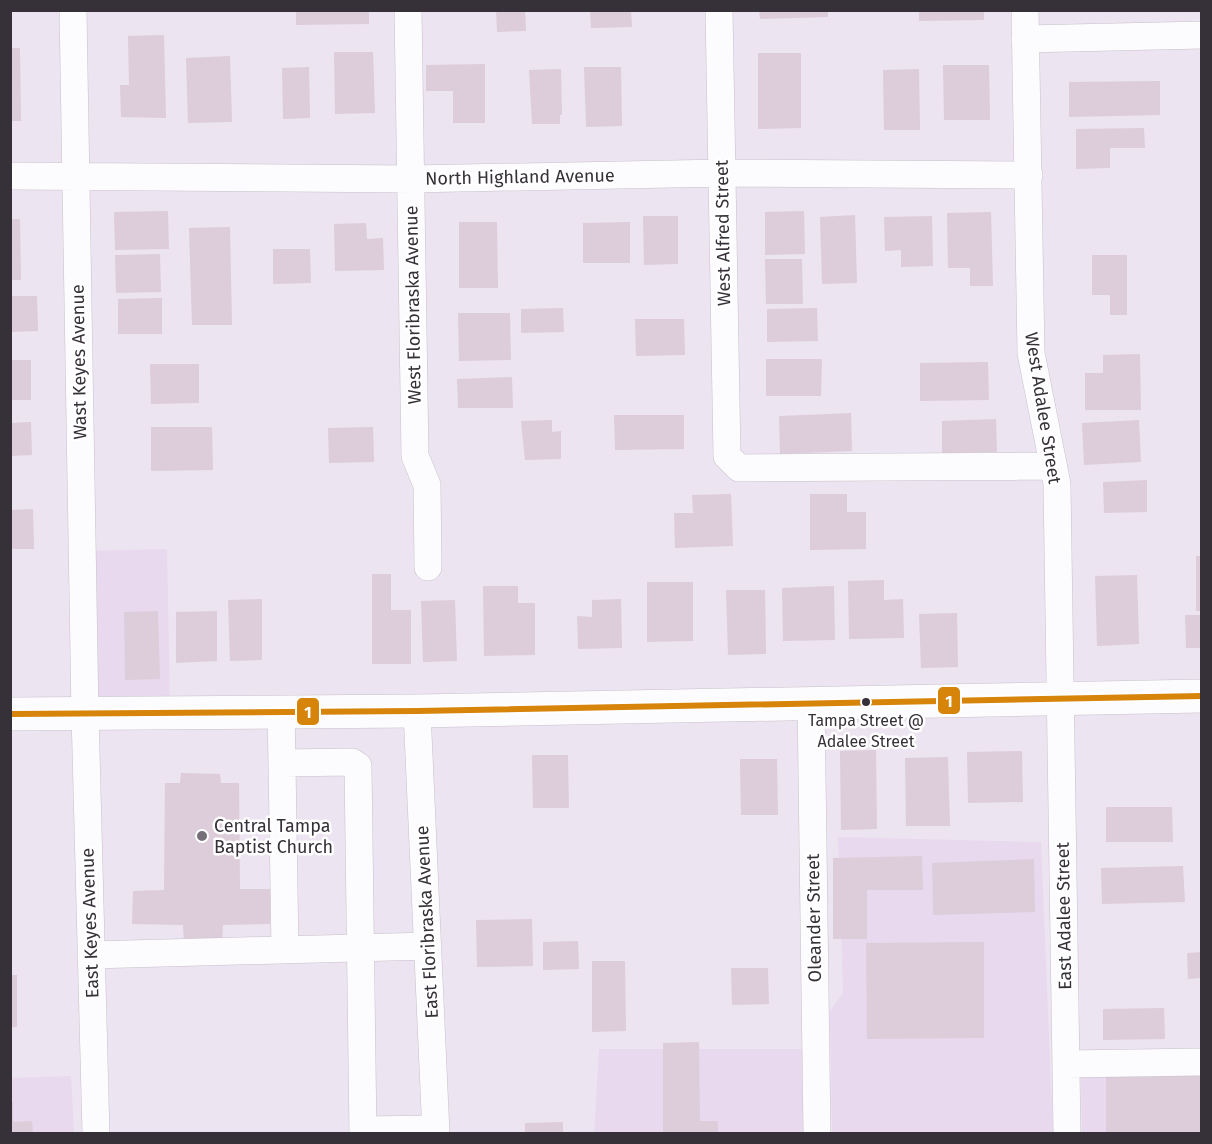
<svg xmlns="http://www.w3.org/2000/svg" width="1212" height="1144" viewBox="0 0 1212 1144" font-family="'Fira Sans',sans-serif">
  <rect width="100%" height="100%" fill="#ece4f0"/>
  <path fill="#e8d9ee" d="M167,549L170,707L88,709L85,551Z
    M838,837L1041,842L1053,1133H832L830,1011L843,993Z
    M599,1049H802L803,1133L594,1134Z
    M1201,1065V1133H1082L1081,1071Z
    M71,1076L74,1133H11L10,1078Z"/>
  <path fill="#ddccd9" d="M296,10H369V24L296,25Z
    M496,10H525L526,31L497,32Z
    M590,10H631L632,27L591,28Z
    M759,10H828V17L760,19Z
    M919,10H984V20L919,21Z
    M164,35L166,118L121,117L120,85H129L128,36Z
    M10,48H20L21,121H10Z
    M334,52H373L375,113L335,114Z
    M758,53H801V128L758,129Z
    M230,56L232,122L188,123L186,58Z
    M485,64V123H453V91H426V65Z
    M943,65H989L990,120H944Z
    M309,67L310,118L283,119L282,68Z
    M584,67H621L622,126L586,127Z
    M561,69L562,115H560V124H532L529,70Z
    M919,69L920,130H884L883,70Z
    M1160,81V115L1069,117V82Z
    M1144,128L1145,148H1110V168L1076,169V129Z
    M168,211L169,249L115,250L114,212Z
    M804,211L805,254L765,255V212Z
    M991,212L993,286H970V268H948L947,213Z
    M855,215L857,283L822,284L820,217Z
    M643,216H678V264L644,265Z
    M932,216L933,266L901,267V250L885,251L884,217Z
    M10,219H20L21,280H10Z
    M459,222H497L498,288H459Z
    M630,222V263H583V223Z
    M366,223L367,239L383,238L384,270L335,271L334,224Z
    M230,227L232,325H192L189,228Z
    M273,249H310L311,283L273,284Z
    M160,254L161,292L116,293L115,255Z
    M1092,255H1127V315H1110V295H1092Z
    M765,259H802L803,304H766Z
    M10,296H37L38,331L10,332Z
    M162,298V334H118V299Z
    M563,308L564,332L521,333V309Z
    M817,308L818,341L767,342V309Z
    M458,313H510L511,360L459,361Z
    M635,319H684L685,355L636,356Z
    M1140,354L1141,410H1085V373H1103V355Z
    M766,359H822L821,396H766Z
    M10,360H31V400H10Z
    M988,362L989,400L920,401V363Z
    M150,364H199V403L151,404Z
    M512,377L513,408H458L457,379Z
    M851,413L852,451L780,454L779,416Z
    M614,415H684V449L615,450Z
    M996,419L997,452L942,453V421Z
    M552,420V432L561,431V459L525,460L521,421Z
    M1139,420L1141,462L1084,465L1082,423Z
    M31,422L32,455L10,456V423Z
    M151,427H212L213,470L151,471Z
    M373,427L374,462L329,463L328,428Z
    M1147,480V512L1104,513L1103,482Z
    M731,494L733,546L675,548L674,513H693L692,495Z
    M810,494H847V512H866V549L810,550Z
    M33,509L34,549H10V510Z
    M1196,556H1202V611H1196Z
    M372,574H391V610H411V664H372Z
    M1137,575L1139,644L1097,646L1095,576Z
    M884,580V600L903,599L904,638L849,639L848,581Z
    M647,582H693V641L647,642Z
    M483,586H518V603H535V655L484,656Z
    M834,586L835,640L783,641L782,588Z
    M726,590H765L766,654L728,655Z
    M262,599V660L230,661L228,600Z
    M621,599L622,648L578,649L577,616L592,617V600Z
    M455,600L457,661L423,662L421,601Z
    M158,611L160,679L125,680L124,612Z
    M217,611V661L176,663V612Z
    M957,613L958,667L921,668L919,614Z
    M1185,615H1202V648H1186Z
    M876,750L877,829L841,830L840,751Z
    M1022,751L1023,802L968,803L967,752Z
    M532,755H568L569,808H533Z
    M948,757L950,826H906L905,758Z
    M740,759H777L778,815H741Z
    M181,773L220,774L221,783H239L240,889H271L270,924L223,925L222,946L184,945L183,925L132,924L133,891L164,890L165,783H180Z
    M1106,807H1172L1173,842H1106Z
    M922,856L923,890H867V939H833V858Z
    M1034,859L1035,912L933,915L932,863Z
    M1183,866L1185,902L1102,904L1101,868Z
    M532,919L533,966L477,967L476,920Z
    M578,941L579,969L543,970V942Z
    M984,942V1038L867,1039L866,943Z
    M1202,952V978L1188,979L1187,953Z
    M592,961H625L626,1031L592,1032Z
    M731,968H768L769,1004L732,1005Z
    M10,975H17V1027H10Z
    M1164,1008L1165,1039L1103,1040V1009Z
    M699,1042L700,1121H718V1134H663V1043Z
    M1202,1067V1134H1106V1069Z
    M10,1102H13V1122L32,1121L33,1134H10Z
    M563,1122V1134H525V1123Z"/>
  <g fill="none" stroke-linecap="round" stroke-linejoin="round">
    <g stroke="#c7c1cb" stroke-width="28">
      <path id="minor" d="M73,10L85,713L96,1134
        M408,10L415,456L427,485L428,567
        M719,10L727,456L739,468L1053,466
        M1025,10L1031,353L1057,484L1067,1134
        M1025,39L1202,35
        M10,176L411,179L722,173L1029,175
        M811,702L817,1134
        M417,711L436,1134
        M281,712L282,763
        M285,950L282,763L352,762L358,766L363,1134
        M91,955L428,946
        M1066,1064L1202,1062
        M363,1130L436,1129"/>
    </g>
    <g stroke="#c7c1cb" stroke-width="34">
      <path id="major" d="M10,714L417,711L1202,696"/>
    </g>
    <use href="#minor" stroke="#fcfbfd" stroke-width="27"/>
    <use href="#major" stroke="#fcfbfd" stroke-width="33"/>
    <g stroke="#fff" stroke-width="10">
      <path id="bus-1" d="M10,714L417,711L1202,696"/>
    </g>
    <use href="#bus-1" stroke="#d7840b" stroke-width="6"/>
  </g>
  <circle fill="#363038" stroke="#fff" stroke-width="2" cx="866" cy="702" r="5"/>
  <circle fill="#766f78" stroke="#fff" stroke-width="2" cx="202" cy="836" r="6"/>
  <g text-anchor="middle" stroke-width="5" stroke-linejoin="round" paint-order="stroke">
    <g font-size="16" fill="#363038" stroke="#fff">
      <text x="866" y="726">Tampa Street @<tspan x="866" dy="21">Adalee Street</tspan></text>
    </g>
    <g font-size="18" fill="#363038" stroke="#fff">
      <text transform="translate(520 177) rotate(-1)" y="6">North Highland Avenue</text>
      <text transform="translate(723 233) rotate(-91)" y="6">West Alfred Street</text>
      <text transform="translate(413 305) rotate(-91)" y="6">West Floribraska Avenue</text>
      <text transform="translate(79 362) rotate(-91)" y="6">Wast Keyes Avenue</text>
      <text transform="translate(1043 408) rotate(81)" y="6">West Adalee Street</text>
      <text transform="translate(1064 916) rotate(-91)" y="6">East Adalee Street</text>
      <text transform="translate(814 918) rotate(-91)" y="6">Oleander Street</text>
      <text transform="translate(427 922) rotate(-93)" y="6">East Floribraska Avenue</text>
      <text transform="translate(90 923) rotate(-92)" y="6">East Keyes Avenue</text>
    </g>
    <g font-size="18" fill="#363038" stroke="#fff" text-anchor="start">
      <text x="214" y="832">Central Tampa<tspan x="214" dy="21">Baptist Church</tspan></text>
    </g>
  </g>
  <g stroke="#fff" stroke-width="2">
    <rect x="937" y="686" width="24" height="29" rx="6" fill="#d7840b"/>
    <rect x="296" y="697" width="24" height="29" rx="6" fill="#d7840b"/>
  </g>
  <g font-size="16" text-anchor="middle" font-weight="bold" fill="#fff">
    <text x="949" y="707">1</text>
    <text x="308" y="718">1</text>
  </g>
  <rect width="1212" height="1144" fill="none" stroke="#363038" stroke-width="24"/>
</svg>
